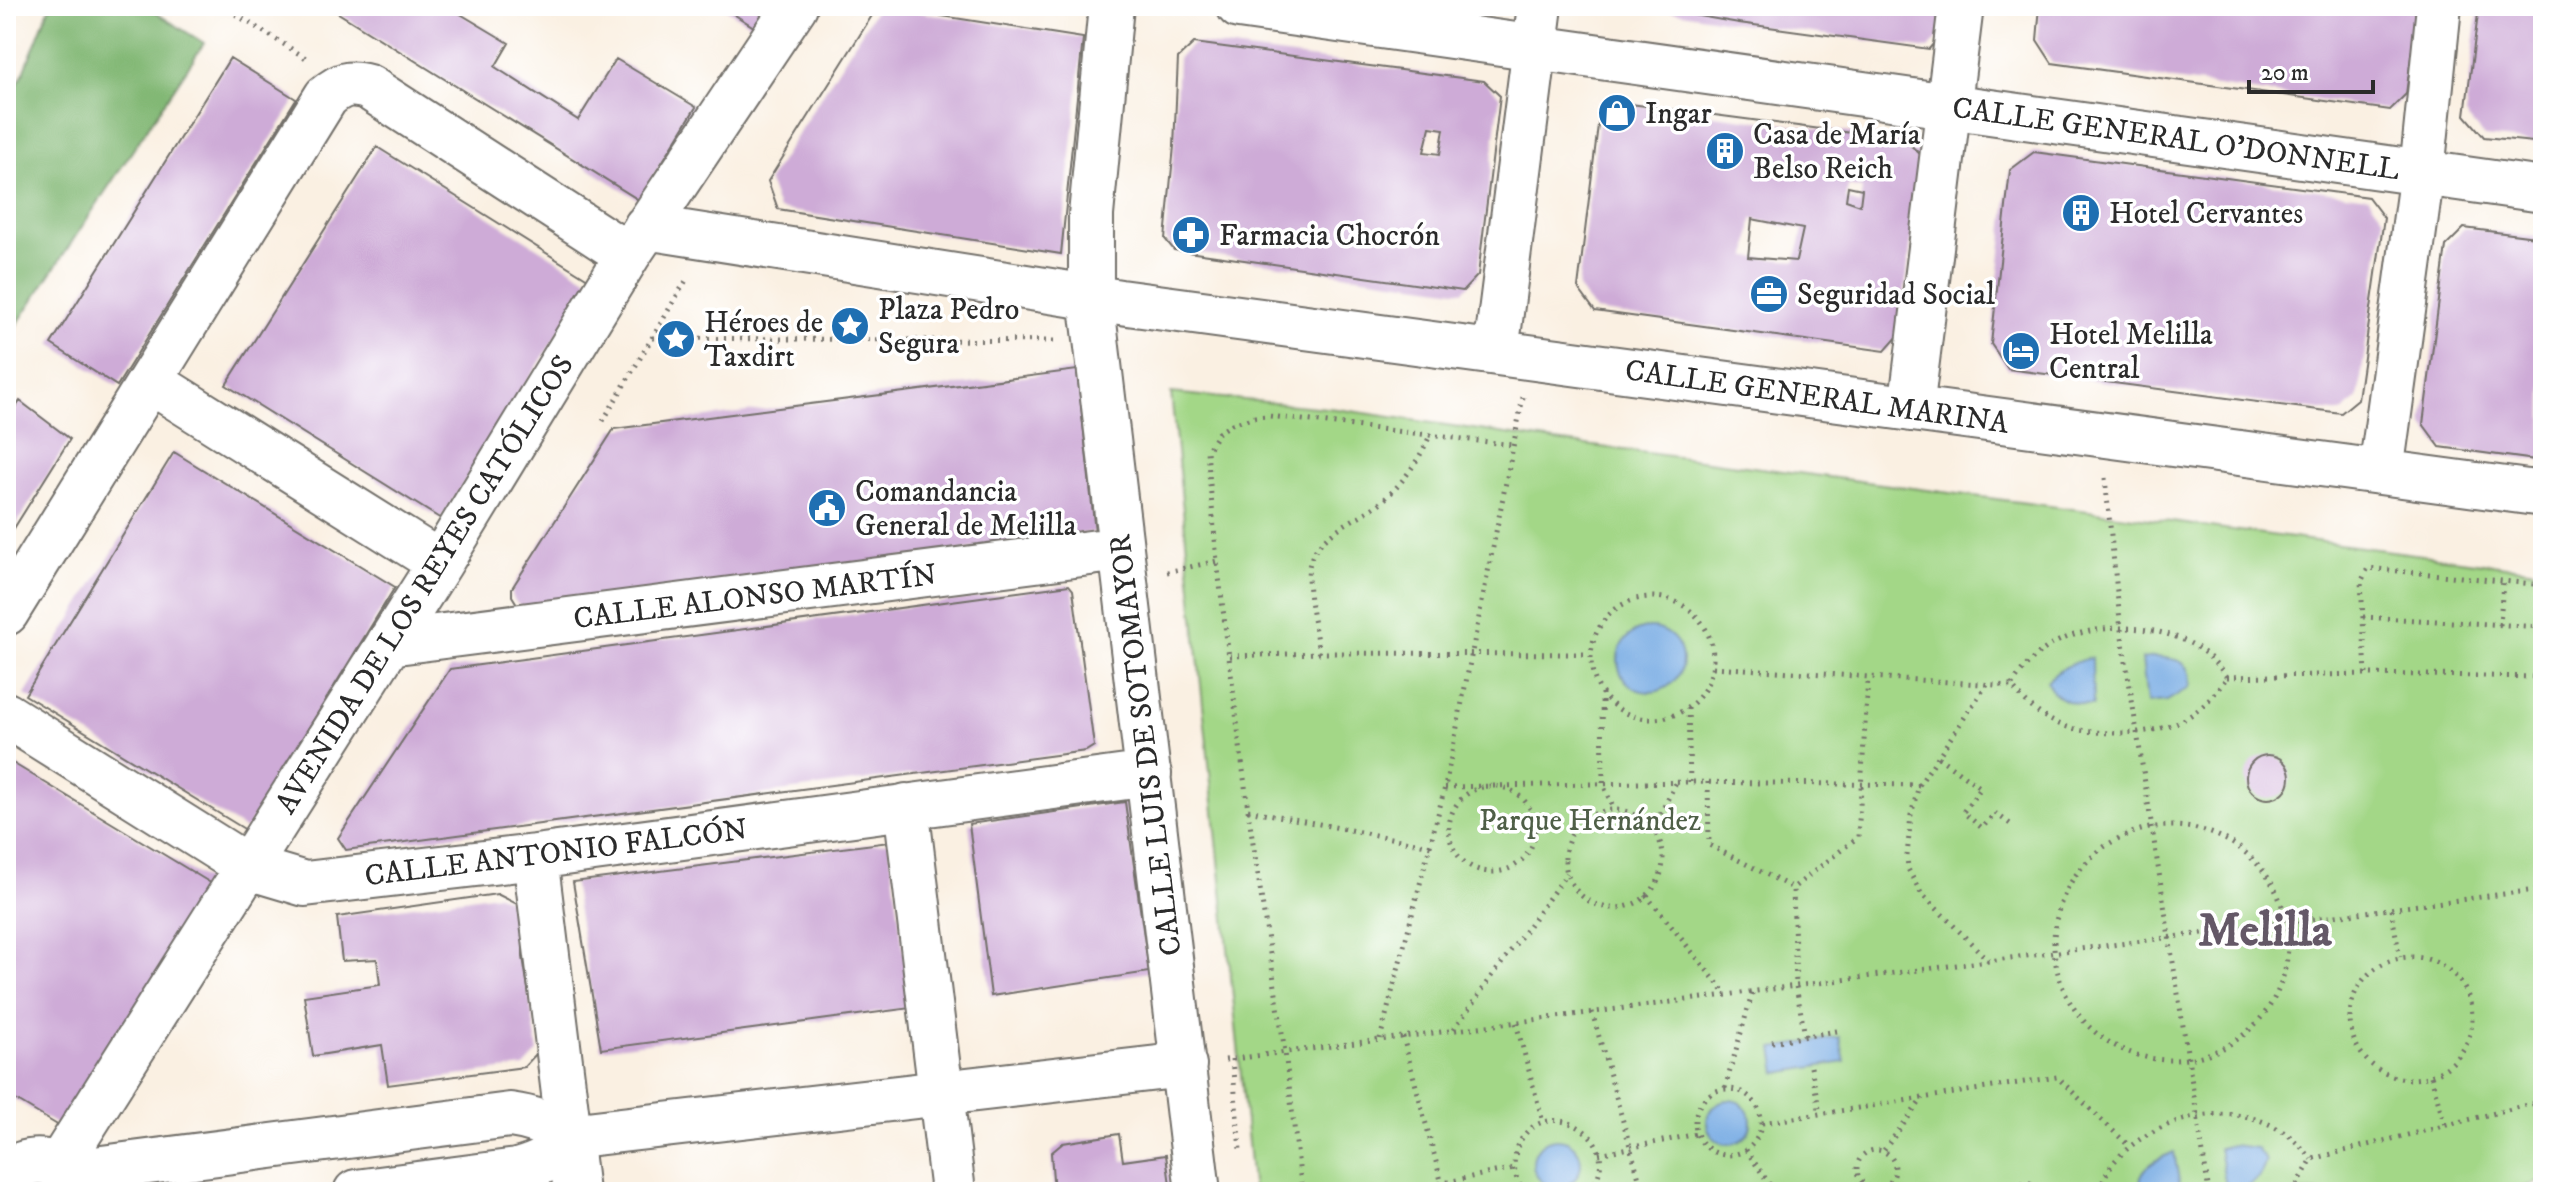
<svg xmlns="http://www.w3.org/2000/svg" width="2549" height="1198" viewBox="0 0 2549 1198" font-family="'IM FELL DW Pica',serif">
  <rect width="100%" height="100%" fill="#fff"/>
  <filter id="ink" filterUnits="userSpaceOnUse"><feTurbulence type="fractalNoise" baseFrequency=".0125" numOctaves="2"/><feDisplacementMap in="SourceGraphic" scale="16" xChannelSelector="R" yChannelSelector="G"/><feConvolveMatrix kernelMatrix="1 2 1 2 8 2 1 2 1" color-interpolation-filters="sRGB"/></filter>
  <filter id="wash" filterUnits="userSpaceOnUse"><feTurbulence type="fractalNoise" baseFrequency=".006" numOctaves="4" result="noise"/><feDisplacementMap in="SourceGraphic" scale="32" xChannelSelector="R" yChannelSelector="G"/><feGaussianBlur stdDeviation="1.8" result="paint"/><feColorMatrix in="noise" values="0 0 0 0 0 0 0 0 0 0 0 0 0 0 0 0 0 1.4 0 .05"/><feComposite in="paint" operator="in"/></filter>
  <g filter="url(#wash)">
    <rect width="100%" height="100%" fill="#faf0e2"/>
    <path fill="#a3d787" stroke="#678159" stroke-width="2" d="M1171,393L1337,409L1548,440L2543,571V1181L2509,1192H1253Z"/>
    <path fill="#82b874" stroke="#567250" stroke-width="2" d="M50,6H145L204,43L6,341V105L24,72Z"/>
    <path fill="#76aae3" stroke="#506a87" stroke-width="2" d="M1618 660a32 32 0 1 1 64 0a32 32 0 1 1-64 0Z
      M2154,657C2176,658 2195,661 2190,687L2167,701L2147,703L2142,659Z
      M2092,658L2093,706C2074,704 2053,701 2047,681C2060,668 2075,661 2092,658Z
      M1840,1037L1845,1062L1777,1073L1773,1048Z
      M1707 1122a22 22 0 1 1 44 0a22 22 0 1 1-44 0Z
      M1533 1163a24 24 0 1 1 48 0a24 24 0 1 1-48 0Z
      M2232,1145L2256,1148L2266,1161C2260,1181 2248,1192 2227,1192L2219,1148Z
      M2174,1152L2181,1192H2144C2131,1171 2157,1159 2174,1152Z"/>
    <g id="blocks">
      <path fill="#ceabd7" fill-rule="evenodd" d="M327,6H447L509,43L495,67L578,120L616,59L696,107L639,200Z
        M721,6H767L754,27Z
        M878,6L1083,38L1061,254L778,209L768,181Z
        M1642,6H1947L1944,31L1929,49L1739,23Z
        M2040,6L2108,7L2418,6L2406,94L2390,110L2052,63L2037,40Z
        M2479,6H2543V143L2484,137L2465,115Z
        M1194,43L1484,81L1500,96L1478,275L1463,291L1174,250L1165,239L1174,146L1178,58ZM1430,127L1444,129L1440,154L1424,152Z
        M230,58L296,99L117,386L51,344Z
        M1615,102L1905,140L1922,156L1899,335L1885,351L1595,311L1578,288L1599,117ZM1848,186L1862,189L1860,205L1846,200ZM1752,219L1803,229L1796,261L1748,257Z
        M377,147L591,281L441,519L226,385Z
        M2034,152L2368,197L2384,218L2358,399L2341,413L2008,369L1991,344L2010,170Z
        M2464,228L2543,238V461L2440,447L2423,424L2446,246Z
        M1077,370L1095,532L524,609L517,604L512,596V588L614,429Z
        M20,401L70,439L6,541V423Z
        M174,452L395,587L246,830L25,695Z
        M1069,585L1073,590L1094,746L1086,751L346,850L338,838L450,669Z
        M2246 777a22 22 0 1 1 44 0a22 22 0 1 1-44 0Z
        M6,759L219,888L69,1132L6,1094Z
        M1125,802L1149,972L991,996L969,824Z
        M889,842L911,1008L601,1049L573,882Z
        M497,894L523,907V957L538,1052L524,1067L388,1085L382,1045L313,1056L304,996L380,985L377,959L342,961L337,917Z
        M1119,1134L1123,1161L1166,1155L1171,1192H1054L1051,1153L1063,1143Z"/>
    </g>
  </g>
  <g filter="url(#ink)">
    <use href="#blocks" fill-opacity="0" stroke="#73706b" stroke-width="2"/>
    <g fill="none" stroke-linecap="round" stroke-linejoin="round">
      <g stroke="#73706b" stroke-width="48">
        <path id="minor" d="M1111,6L1091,215V297L1198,1192
          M1239,6L2543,190
          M646,227L1120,302L2543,494
          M1496,352L1540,6
          M150,381L440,563
          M1911,409L1961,6
          M2381,472L2422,172L2439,6
          M6,613L326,97C341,84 349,82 368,87L628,255
          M389,643L1121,549
          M6,715L248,867L305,884L535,857L1149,774
          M906,806L953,1192
          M535,857L576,1192
          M59,1165L440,563L628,255L795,6
          M71,1172L510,1115C533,1118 550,1124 569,1136L1184,1065
          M6,1173C31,1154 61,1159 81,1183
          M356,1192L517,1171C543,1164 552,1158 569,1136"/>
      </g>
      <path stroke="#73706b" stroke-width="5" stroke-dasharray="2 6" stroke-linecap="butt" d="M222,6L306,58
        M652,338L1055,341
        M603,421L688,277
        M2105,478L2121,630L2209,1192
        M1167,572L1217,561
        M1591 658a61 61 0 1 1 122 0a61 61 0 1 1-122 0Z
        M2363,617L2543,627
        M2500,625L2503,581
        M1319,653C1316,632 1305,586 1309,567C1315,533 1355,522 1380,503C1402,485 1420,459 1431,433
        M1230,656L1319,653L1590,654
        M1713,667L2012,686C2041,724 2071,733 2119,733C2170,732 2198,720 2227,677
        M2366,674L2361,582L2368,568L2543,585
        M2227,677L2366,674L2543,677
        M1987,684L1919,785L1911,815L1907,856L1908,869L1921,893L1988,960
        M2012,685C2021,671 2031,659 2045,649C2085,621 2155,622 2195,646C2208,654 2218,665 2227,677
        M1602,693L1603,784L1614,810
        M1688,708L1690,782
        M1938,757L1981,788L1963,812L1982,828L1995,813L2013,826
        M1708,782L1709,845L1793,888
        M1449 829a43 43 0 1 1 86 0a43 43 0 1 1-86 0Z
        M1445,787L1690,782L1919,785
        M1248,810L1431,846
        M1565 859a49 49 0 1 1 98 0a49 49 0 1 1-98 0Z
        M2054 943a117 117 0 1 1 234 0a117 117 0 1 1-234 0Z
        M1653,828L1676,783
        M1646,895L1726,994
        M2391,909L2400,957
        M2350 1018a61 61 0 1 1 122 0a61 61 0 1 1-122 0Z
        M1592,1012L1643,1192
        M1516,1023L1543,1122
        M1454,1029L1567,873
        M1805,1036L1796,986L1793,888L1858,837L1868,677
        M1403,1037L1444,1192
        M1380,1039L1445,787L1523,397
        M1772,1042L1837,1031
        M1232,1059L1240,1150
        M1225,1060L2543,889
        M1811,1067L1820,1114
        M2431,1076L2445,1125
        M1725,1088L1753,991
        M1695 1122a33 33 0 1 1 66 0a33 33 0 1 1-66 0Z
        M1762,1123L2057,1077L2129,1146
        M1857 1169a19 19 0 1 1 38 0a19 19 0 1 1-38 0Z
        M1746,1150L1775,1192
        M1884,1150L1923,1098
        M1599,1154L1697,1134
        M1884,1186L1894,1192
        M2099,1189C2104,1180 2108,1169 2114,1162C2152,1118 2229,1098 2280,1130C2293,1137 2302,1148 2312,1159
        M1302,1192L1285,1052L1248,810L1217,561L1207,451L1218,433L1232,424L1255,417L1269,416L1513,445
        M1400,1192L1514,1168
        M1525,1192C1515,1181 1512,1166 1516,1152C1534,1087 1634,1134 1589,1192
        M1674,1192L1685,1188L1696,1192
        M1982,1192L2023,1183H2030L2039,1192
        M2084,1192L2099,1189
        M2293,1192L2312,1159L2543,1101"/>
      <use href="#minor" stroke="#fff" stroke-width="44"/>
    </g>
  </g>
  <defs>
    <g id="shop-disc" transform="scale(2)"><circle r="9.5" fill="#1f6fb2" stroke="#fff"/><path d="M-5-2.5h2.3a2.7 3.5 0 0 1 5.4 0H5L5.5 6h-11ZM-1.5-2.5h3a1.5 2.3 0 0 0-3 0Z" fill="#fff"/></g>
    <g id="building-disc" transform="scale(2)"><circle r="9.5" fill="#1f6fb2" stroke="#fff"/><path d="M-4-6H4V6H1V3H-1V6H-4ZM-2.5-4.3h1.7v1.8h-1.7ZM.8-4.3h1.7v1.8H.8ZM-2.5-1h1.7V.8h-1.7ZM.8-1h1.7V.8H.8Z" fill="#fff"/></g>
    <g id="pharmacy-disc" transform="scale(2)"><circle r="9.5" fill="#1f6fb2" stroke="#fff"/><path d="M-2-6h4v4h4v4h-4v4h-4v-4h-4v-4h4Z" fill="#fff"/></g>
    <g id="office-disc" transform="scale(2)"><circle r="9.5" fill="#1f6fb2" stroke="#fff"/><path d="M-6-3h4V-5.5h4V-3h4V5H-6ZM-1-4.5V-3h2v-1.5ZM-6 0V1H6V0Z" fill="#fff"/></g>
    <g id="sight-disc" transform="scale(2)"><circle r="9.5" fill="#1f6fb2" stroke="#fff"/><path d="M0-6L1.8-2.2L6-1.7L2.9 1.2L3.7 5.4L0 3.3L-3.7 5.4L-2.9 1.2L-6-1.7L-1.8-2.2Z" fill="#fff"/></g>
    <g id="hotel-disc" transform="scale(2)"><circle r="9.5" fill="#1f6fb2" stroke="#fff"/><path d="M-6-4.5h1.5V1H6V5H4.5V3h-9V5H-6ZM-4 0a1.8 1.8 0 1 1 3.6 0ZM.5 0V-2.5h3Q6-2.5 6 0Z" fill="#fff"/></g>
    <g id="civic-disc" transform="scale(2)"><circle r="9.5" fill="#1f6fb2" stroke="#fff"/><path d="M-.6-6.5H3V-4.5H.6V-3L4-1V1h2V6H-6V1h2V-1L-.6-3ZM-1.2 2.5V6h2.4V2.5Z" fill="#fff"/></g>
  </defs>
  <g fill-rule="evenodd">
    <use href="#shop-disc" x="1617" y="113"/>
    <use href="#building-disc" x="1725" y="151"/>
    <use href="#building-disc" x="2081" y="213"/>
    <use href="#pharmacy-disc" x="1191" y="235"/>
    <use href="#office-disc" x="1769" y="294"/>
    <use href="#sight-disc" x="850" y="326"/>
    <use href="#sight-disc" x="676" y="339"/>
    <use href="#hotel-disc" x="2021" y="351"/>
    <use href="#civic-disc" x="827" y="508"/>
  </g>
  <g text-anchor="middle" stroke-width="7" stroke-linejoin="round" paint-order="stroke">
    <g font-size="30" fill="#2b2b2b" stroke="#fff" text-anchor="start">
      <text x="1645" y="123">Ingar</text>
      <text x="1753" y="144">Casa de María<tspan x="1753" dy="34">Belso Reich</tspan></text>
      <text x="2109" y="223">Hotel Cervantes</text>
      <text x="1219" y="245">Farmacia Chocrón</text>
      <text x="1797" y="304">Seguridad Social</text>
      <text x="878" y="319">Plaza Pedro<tspan x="878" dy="34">Segura</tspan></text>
      <text x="704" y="332">Héroes de<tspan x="704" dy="34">Taxdirt</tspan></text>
      <text x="2049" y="344">Hotel Melilla<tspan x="2049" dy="34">Central</tspan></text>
      <text x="855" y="501">Comandancia<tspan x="855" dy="34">General de Melilla</tspan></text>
    </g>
    <g font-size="30" fill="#2b2b2b" stroke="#fff">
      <text transform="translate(2176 138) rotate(8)" y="10">CALLE GENERAL O'DONNELL</text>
      <text transform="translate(1817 396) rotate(8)" y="10">CALLE GENERAL MARINA</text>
      <text transform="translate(424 584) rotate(-58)" y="10">AVENIDA DE LOS REYES CATÓLICOS</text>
      <text transform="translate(755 596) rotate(-7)" y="10">CALLE ALONSO MARTÍN</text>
      <text transform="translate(1145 745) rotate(-97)" y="10">CALLE LUIS DE SOTOMAYOR</text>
      <text transform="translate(556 852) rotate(-7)" y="10">CALLE ANTONIO FALCÓN</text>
    </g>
    <g font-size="30" fill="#4f5f47" stroke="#fff">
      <text x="1590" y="830">Parque Hernández</text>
    </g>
    <g font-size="46" font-weight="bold" fill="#645867" stroke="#fff">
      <text x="2265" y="945">Melilla</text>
    </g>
  </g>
  <rect width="2549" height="1198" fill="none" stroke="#fff" stroke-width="32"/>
  <path d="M2249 80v12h124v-12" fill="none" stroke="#2b2b2b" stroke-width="4"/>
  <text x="2261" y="80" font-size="24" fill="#2b2b2b" stroke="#ffffff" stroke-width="6" paint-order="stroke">20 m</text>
</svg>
